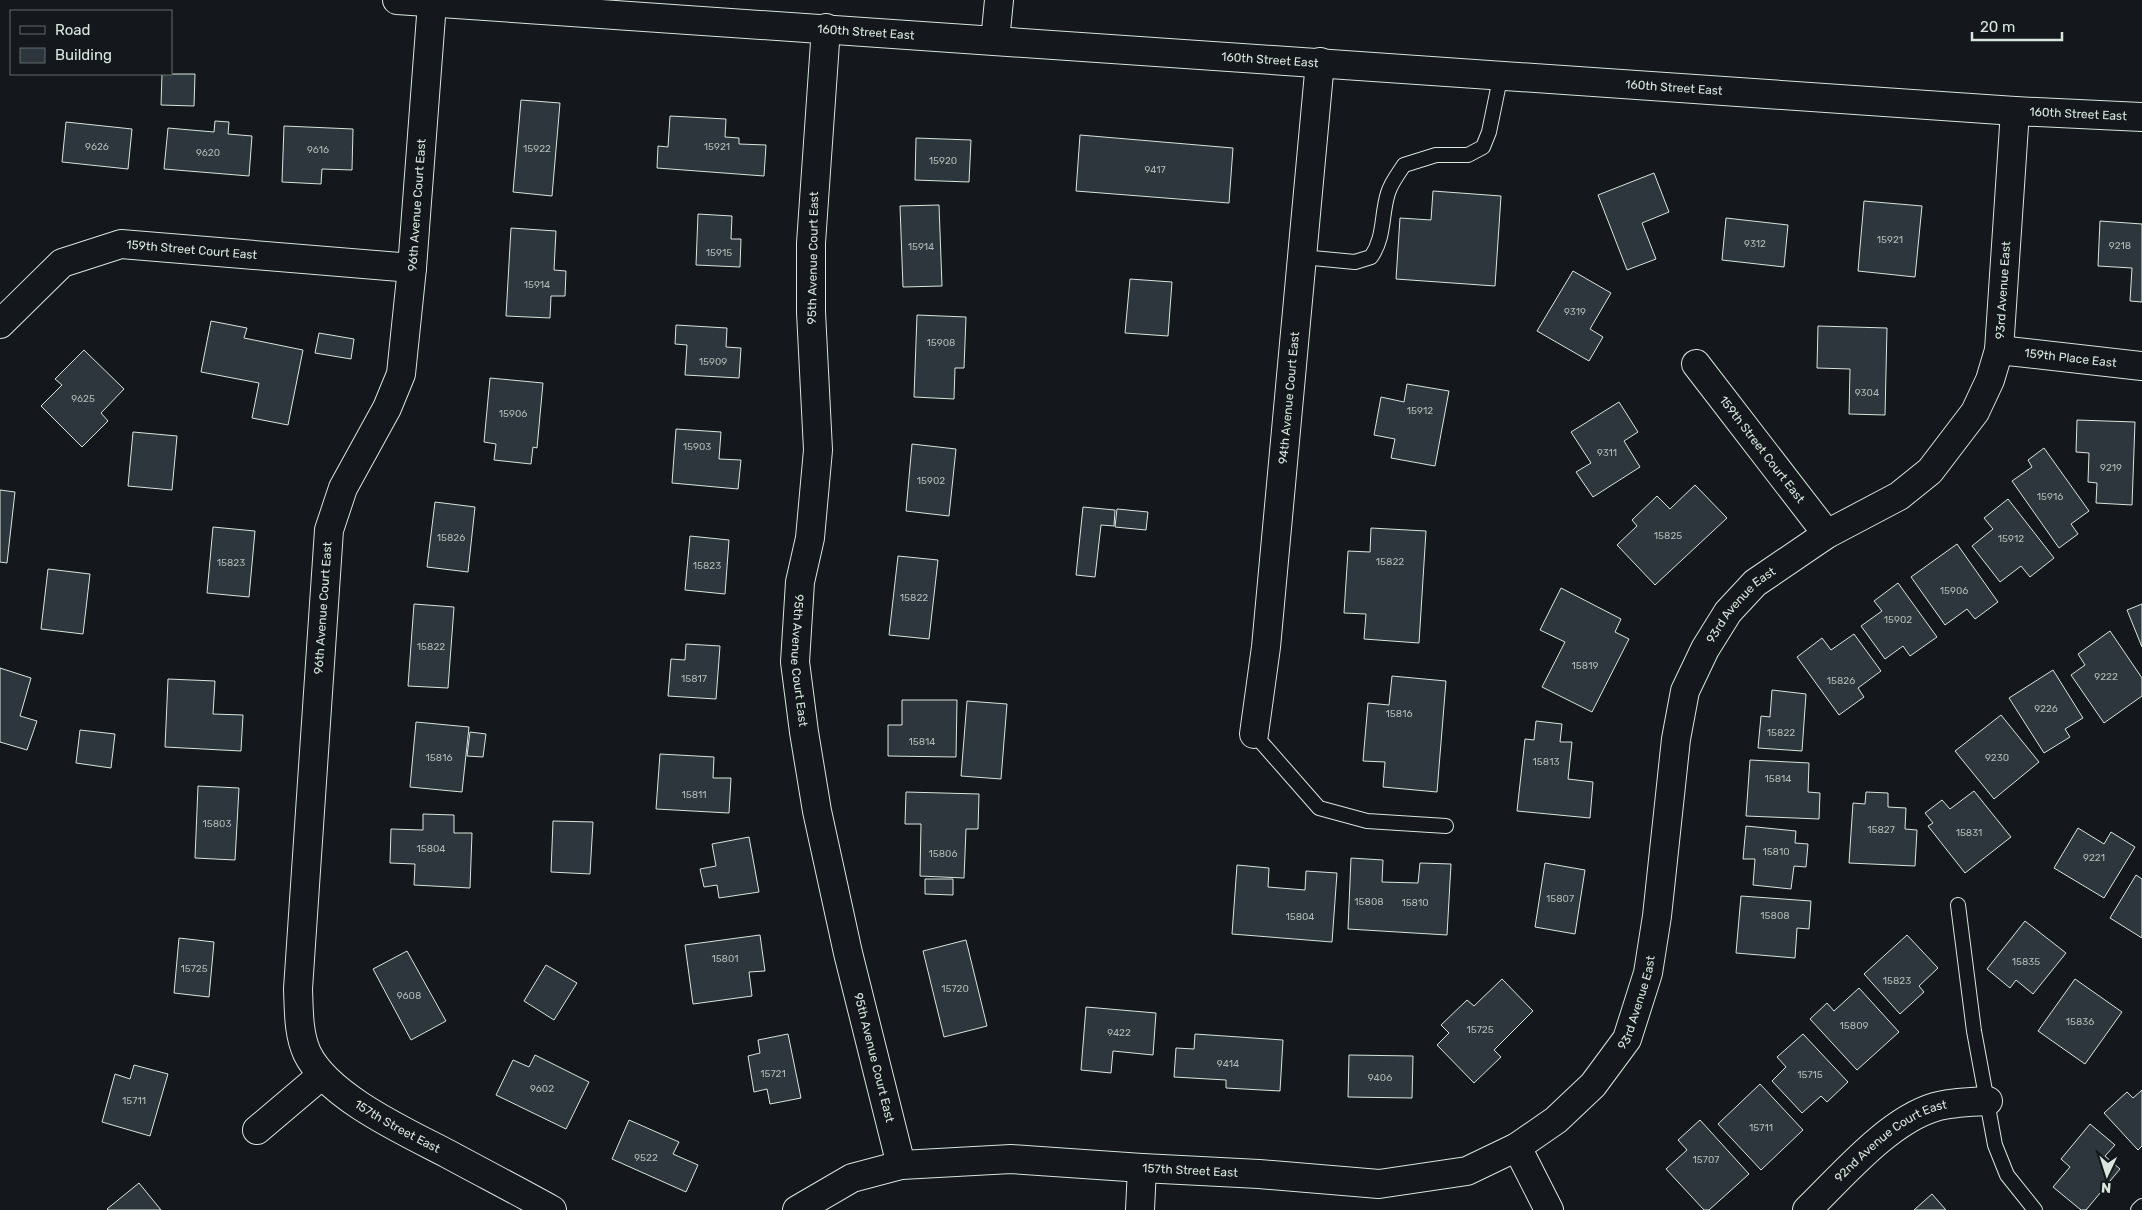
<svg xmlns="http://www.w3.org/2000/svg" width="2142" height="1210" viewBox="0 0 2142 1210" font-family="Rubik,sans-serif">
  <rect width="100%" height="100%" fill="#14181c"/>
  <path fill="#2c363c" stroke="#d8e6dc" d="M162,74H195L194,106L161,105Z
    M521,100L560,103L552,196L513,192Z
    M670,116L726,119L725,137L739,138V144L766,145L764,176L657,168L658,146L668,147Z
    M215,121L229,122L228,134L252,136L249,176L164,169L168,128L214,132Z
    M66,122L132,129L128,169L62,162Z
    M284,126L353,129L352,170L322,169L321,184L282,182Z
    M1080,135L1233,148L1229,203L1076,191Z
    M916,138L971,140L969,182L915,180Z
    M1654,173L1669,212L1642,223L1656,259L1627,270L1598,195Z
    M1433,191L1501,196L1495,286L1396,279L1400,218L1431,220Z
    M1864,201L1922,206L1915,277L1858,271Z
    M939,205L942,286L903,287L900,206Z
    M698,214L732,216L731,239H741L740,267L696,265Z
    M1726,218L1788,225L1784,267L1722,260Z
    M2100,221L2142,224V302L2130,301L2132,268L2098,266Z
    M511,228L556,231L554,270L566,271L565,296H551L550,318L506,316Z
    M1573,271L1611,293L1590,329L1603,337L1589,361L1537,331Z
    M1130,279L1172,282L1168,336L1125,333Z
    M917,315L966,317L964,368H955L954,399L914,397Z
    M211,321L247,328L244,338L303,350L288,425L252,418L259,383L201,372Z
    M676,325L727,328L726,347L741,348L739,378L685,375L687,345L675,344Z
    M1818,326L1887,328L1885,415L1849,414L1850,369L1817,368Z
    M319,333L354,339L351,359L315,353Z
    M84,350L124,389L101,413L108,421L82,447L41,406L62,385L55,379Z
    M490,378L543,383L537,448L533,447L531,464L494,460L496,444L484,442Z
    M1407,384L1449,391L1435,466L1391,458L1395,439L1374,435L1381,397L1404,402Z
    M1619,402L1638,432L1624,441L1640,467L1593,497L1576,472L1591,463L1571,432Z
    M2077,420L2135,422L2132,505L2096,503L2097,483L2088,482L2089,453L2076,452Z
    M676,429L721,432L719,459L741,460L738,489L672,483Z
    M133,432L177,436L172,490L128,486Z
    M912,444L956,449L949,516L906,511Z
    M2044,448L2089,511L2071,524L2078,534L2059,548L2012,481L2032,467L2028,460Z
    M1695,485L1727,518L1655,585L1617,545L1637,526L1632,520L1657,496L1670,509Z
    M0,490L15,492L7,563L0,562Z
    M2008,499L2054,558L2030,577L2021,566L2000,582L1972,546L1993,529L1984,518Z
    M435,502L475,507L468,572L427,567Z
    M1083,507L1115,510L1114,526L1101,525L1095,577L1076,575Z
    M1117,509L1148,512L1146,530L1115,527Z
    M213,527L255,531L249,597L207,593Z
    M1371,528L1426,531L1419,643L1364,639L1366,614L1344,613L1348,551L1370,552Z
    M690,536L729,540L725,594L685,590Z
    M1957,544L1998,602L1975,619L1967,609L1945,625L1911,577Z
    M898,556L938,560L929,639L889,635Z
    M48,569L90,574L83,634L41,629Z
    M1898,583L1937,637L1910,656L1903,646L1885,659L1861,626L1882,611L1874,601Z
    M1561,588L1621,619L1615,632L1629,639L1592,712L1542,687L1565,642L1540,630Z
    M414,604L454,607L448,688L408,686Z
    M2142,604V647L2127,610Z
    M2110,631L2142,678V696L2104,723L2071,675L2085,665L2078,654Z
    M1854,634L1881,671L1858,688L1864,697L1839,715L1797,657L1822,638L1831,650Z
    M686,644L720,646L716,699L668,696L671,659L685,660Z
    M0,668L31,678L20,716L37,721L27,750L0,742Z
    M2053,670L2083,718L2065,729L2070,737L2044,753L2009,698Z
    M1392,676L1446,681L1437,792L1383,787L1385,762L1363,761L1368,703L1389,705Z
    M168,679L215,681L213,714L243,715L241,751L165,747Z
    M1772,690L1806,694L1802,751L1758,748L1761,716L1770,717Z
    M902,700H957L956,757L888,756V725H902Z
    M967,701L1007,704L1001,779L961,776Z
    M2001,715L2039,762L1994,799L1955,751Z
    M1536,721L1562,724L1560,742H1572L1568,779L1593,782L1590,818L1517,811L1525,739L1534,740Z
    M416,722L469,727L462,792L410,787Z
    M80,730L115,734L111,768L76,763Z
    M470,732L486,734L483,757L467,756Z
    M660,754L714,757L713,778H731L729,813L656,809Z
    M1750,760L1809,763L1808,792L1820,793L1819,819L1746,816Z
    M198,786L239,788L235,860L195,858Z
    M1974,791L2011,837L1965,873L1928,826L1933,823L1925,813L1942,800L1950,809Z
    M906,792L979,794L978,829H966L964,878L920,876L921,824H905Z
    M1866,792L1888,793V807L1906,808L1905,829L1917,830L1915,866L1849,863L1853,803L1865,804Z
    M423,814L454,815V833H472L470,888L414,885L415,864L390,863L391,829L423,830Z
    M553,821L593,822L590,874L551,872Z
    M1746,826L1796,831L1795,843L1808,844L1806,867L1794,866L1791,889L1753,885L1755,859H1743Z
    M2078,828L2104,844L2111,832L2135,847L2104,898L2054,868Z
    M749,837L759,892L719,898L717,885L704,887L700,869L716,866L712,844Z
    M1351,858L1383,860L1382,882L1418,883L1420,863L1451,864L1447,935L1348,929Z
    M1545,863L1585,870L1575,934L1535,927Z
    M1237,865L1269,868L1268,887L1305,890L1306,871L1337,873L1332,942L1232,934Z
    M2136,875L2142,879V938L2110,918Z
    M925,879H953V895L925,894Z
    M1741,896L1811,901L1809,929L1797,928L1795,958L1736,953Z
    M2025,921L2066,953L2033,994L2016,980L2010,988L1987,969Z
    M760,935L765,971L749,972L752,996L693,1004L685,945Z
    M1907,935L1938,968L1919,986L1924,992L1900,1014L1864,974Z
    M179,938L214,942L209,997L174,993Z
    M966,940L987,1026L944,1037L923,951Z
    M407,951L446,1021L411,1040L373,969Z
    M546,965L577,983L554,1020L524,1001Z
    M1502,979L1533,1011L1494,1050L1501,1057L1474,1083L1437,1045L1449,1033L1441,1025L1467,1000L1474,1006Z
    M2075,979L2122,1012L2085,1064L2038,1031Z
    M1859,988L1899,1032L1857,1070L1810,1019L1827,1003L1834,1011Z
    M1086,1007L1156,1013L1153,1055L1113,1051L1111,1073L1081,1070Z
    M788,1034L801,1098L770,1104L767,1089L754,1092L748,1056L760,1053L758,1040Z
    M1195,1034L1283,1040L1280,1091L1226,1088V1080L1174,1077L1176,1048L1194,1049Z
    M1803,1034L1848,1082L1827,1102L1821,1096L1802,1113L1772,1081L1786,1067L1777,1057Z
    M535,1055L589,1082L566,1129L496,1095L513,1060L529,1067Z
    M1349,1055L1413,1056L1412,1098L1348,1097Z
    M134,1065L168,1074L150,1136L102,1122L115,1074L130,1079Z
    M1760,1084L1803,1130L1761,1170L1718,1124Z
    M2142,1090V1146L2138,1150L2104,1113L2127,1092L2133,1098Z
    M629,1120L679,1142L673,1154L698,1165L686,1192L612,1159Z
    M1700,1120L1749,1174L1709,1210H1704L1666,1169L1687,1150L1678,1140Z
    M2090,1124L2115,1145L2105,1156L2120,1169L2086,1210H2081L2053,1187L2070,1167L2061,1159Z
    M139,1183L161,1210H108L107,1209Z
    M1932,1194L1946,1210H1914Z"/>
  <g fill="none" stroke-linecap="round" stroke-linejoin="round">
    <g stroke="#d8e6dc" stroke-width="16">
      <path id="service" d="M1302,257L1355,262L1371,257C1385,237 1381,215 1388,193C1391,183 1398,174 1404,165L1436,155H1468L1483,147L1489,132L1501,74
        M1254,734L1319,808L1367,821L1446,826
        M1958,905L1974,1031L1995,1145L2007,1175L2035,1210
        M2138,1210L2142,1206"/>
    </g>
    <g stroke="#d8e6dc" stroke-width="30">
      <g id="minor">
        <path id="s1" d="M432,3L412,268L401,374L387,408L343,488L329,530L298,989C299,1010 298,1033 307,1053C328,1097 406,1132 448,1154C483,1173 518,1191 552,1210"/>
        <path id="s2" d="M826,28L811,243V312L818,450L810,538L800,582L795,662L804,732L817,811L848,953L901,1165"/>
        <path d="M995,41L999,0"/>
        <path id="s3" d="M0,324L62,263L121,244L412,268"/>
        <path id="s4" d="M1999,350L2142,366"/>
        <path id="s5" d="M1696,364L1827,534"/>
        <path id="s6" d="M1254,734L1266,647L1320,62"/>
        <path d="M257,1130L322,1075"/>
        <path d="M1517,1147L1549,1210"/>
        <path id="s7" d="M797,1210L852,1178L901,1165L1011,1159L1142,1168L1259,1174L1379,1184L1467,1171L1517,1147L1556,1120L1593,1085L1627,1039L1648,973L1657,916L1676,739L1685,691L1705,649L1728,612L1755,583L1827,534L1899,496L1930,471L1975,412L1990,380L1999,350L2015,111"/>
        <path d="M1140,1210L1142,1168"/>
        <path id="s8" d="M1807,1210C1842,1176 1888,1121 1935,1107C1952,1102 1971,1102 1988,1101"/>
      </g>
    </g>
    <g stroke="#d8e6dc" stroke-width="30">
      <g id="secondary">
        <path id="s9" d="M397,0L2015,111L2142,117"/>
      </g>
    </g>
    <use href="#service" stroke="#14181c" stroke-width="14"/>
    <use href="#minor" stroke="#14181c" stroke-width="28"/>
    <use href="#secondary" stroke="#14181c" stroke-width="28"/>
  </g>
  <g text-anchor="middle" stroke-width="4" stroke-linejoin="round" paint-order="stroke">
    <g font-size="10" fill="#adbab4">
      <text x="97" y="150">9626</text>
      <text x="717" y="150">15921</text>
      <text x="537" y="152">15922</text>
      <text x="318" y="153">9616</text>
      <text x="208" y="156">9620</text>
      <text x="943" y="164">15920</text>
      <text x="1155" y="173">9417</text>
      <text x="1890" y="243">15921</text>
      <text x="1755" y="247">9312</text>
      <text x="2120" y="249">9218</text>
      <text x="921" y="250">15914</text>
      <text x="719" y="256">15915</text>
      <text x="537" y="288">15914</text>
      <text x="1575" y="315">9319</text>
      <text x="941" y="346">15908</text>
      <text x="713" y="365">15909</text>
      <text x="1867" y="396">9304</text>
      <text x="83" y="402">9625</text>
      <text x="1420" y="414">15912</text>
      <text x="513" y="417">15906</text>
      <text x="697" y="450">15903</text>
      <text x="1607" y="456">9311</text>
      <text x="2111" y="471">9219</text>
      <text x="931" y="484">15902</text>
      <text x="2050" y="500">15916</text>
      <text x="1668" y="539">15825</text>
      <text x="451" y="541">15826</text>
      <text x="2011" y="542">15912</text>
      <text x="1390" y="565">15822</text>
      <text x="231" y="566">15823</text>
      <text x="707" y="569">15823</text>
      <text x="1954" y="594">15906</text>
      <text x="914" y="601">15822</text>
      <text x="1898" y="623">15902</text>
      <text x="431" y="650">15822</text>
      <text x="1585" y="669">15819</text>
      <text x="2106" y="680">9222</text>
      <text x="694" y="682">15817</text>
      <text x="1841" y="684">15826</text>
      <text x="2046" y="712">9226</text>
      <text x="1399" y="717">15816</text>
      <text x="1781" y="736">15822</text>
      <text x="922" y="745">15814</text>
      <text x="439" y="761">15816</text>
      <text x="1997" y="761">9230</text>
      <text x="1546" y="765">15813</text>
      <text x="1778" y="782">15814</text>
      <text x="694" y="798">15811</text>
      <text x="217" y="827">15803</text>
      <text x="1881" y="833">15827</text>
      <text x="1969" y="836">15831</text>
      <text x="431" y="852">15804</text>
      <text x="1776" y="855">15810</text>
      <text x="943" y="857">15806</text>
      <text x="2094" y="861">9221</text>
      <text x="1560" y="902">15807</text>
      <text x="1369" y="905">15808</text>
      <text x="1415" y="906">15810</text>
      <text x="1775" y="919">15808</text>
      <text x="1300" y="920">15804</text>
      <text x="725" y="962">15801</text>
      <text x="2026" y="965">15835</text>
      <text x="194" y="972">15725</text>
      <text x="1897" y="984">15823</text>
      <text x="955" y="992">15720</text>
      <text x="409" y="999">9608</text>
      <text x="2080" y="1025">15836</text>
      <text x="1854" y="1029">15809</text>
      <text x="1480" y="1033">15725</text>
      <text x="1119" y="1036">9422</text>
      <text x="1228" y="1067">9414</text>
      <text x="773" y="1077">15721</text>
      <text x="1810" y="1078">15715</text>
      <text x="1380" y="1081">9406</text>
      <text x="542" y="1092">9602</text>
      <text x="134" y="1104">15711</text>
      <text x="1761" y="1131">15711</text>
      <text x="646" y="1161">9522</text>
      <text x="1706" y="1163">15707</text>
    </g>
    <g font-size="12" fill="#d8e6dc" stroke="#14181c">
      <text dy="4" stroke="none"><textPath href="#s9" startOffset="470">160th Street East</textPath></text>
      <text dy="4" stroke="none"><textPath href="#s9" startOffset="875">160th Street East</textPath></text>
      <text dy="4" stroke="none"><textPath href="#s9" startOffset="1280">160th Street East</textPath></text>
      <text dy="4" stroke="none"><textPath href="#s9" startOffset="1685">160th Street East</textPath></text>
      <text transform="translate(417 205) rotate(-86)" y="4">96th Avenue Court East</text>
      <text dy="4" stroke="none"><textPath href="#s3" startOffset="220">159th Street Court East</textPath></text>
      <text transform="translate(813 258) rotate(-89)" y="4">95th Avenue Court East</text>
      <text dy="4" stroke="none"><textPath href="#s7" startOffset="1786">93rd Avenue East</textPath></text>
      <text dy="4" stroke="none"><textPath href="#s4" startOffset="72">159th Place East</textPath></text>
      <text dy="4" stroke="none"><textPath href="#s6" startOffset="338">94th Avenue Court East</textPath></text>
      <text dy="4" stroke="none"><textPath href="#s5" startOffset="108">159th Street Court East</textPath></text>
      <text dy="4" stroke="none"><textPath href="#s7" startOffset="1351">93rd Avenue East</textPath></text>
      <text transform="translate(323 608) rotate(-86)" y="4">96th Avenue Court East</text>
      <text dy="4" stroke="none"><textPath href="#s2" startOffset="635">95th Avenue Court East</textPath></text>
      <text dy="4" stroke="none"><textPath href="#s7" startOffset="931">93rd Avenue East</textPath></text>
      <text dy="4" stroke="none"><textPath href="#s2" startOffset="1040">95th Avenue Court East</textPath></text>
      <text dy="4" stroke="none"><textPath href="#s1" startOffset="1188">157th Street East</textPath></text>
      <text dy="4" stroke="none"><textPath href="#s8" startOffset="110">92nd Avenue Court East</textPath></text>
      <text dy="4" stroke="none"><textPath href="#s7" startOffset="404">157th Street East</textPath></text>
    </g>
  </g>
  <rect x="10" y="10" width="162" height="65" fill="#14181c" stroke="#626a69"/>
  <rect x="20" y="26" width="25" height="8" fill="#14181c" stroke="#626a69"/>
  <text x="55" y="35" font-size="15" fill="#d8e6dc">Road</text>
  <rect x="20" y="48" width="25" height="15" fill="#2c363c" stroke="#626a69"/>
  <text x="55" y="60" font-size="15" fill="#d8e6dc">Building</text>
  <g transform="translate(2107 1175) rotate(184)" stroke="#14181c" stroke-width="4" paint-order="stroke">
  <path d="M0-4L9 19L0 12L-9 19Z" fill="#d8e6dc"/>
  <text y="-8" font-size="14" font-weight="bold" text-anchor="middle" fill="#d8e6dc">N</text>
  </g>
  <path d="M1972 32v8h90v-8" fill="none" stroke="#d8e6dc" stroke-width="2.5"/>
  <text x="1980" y="32" font-size="15" fill="#d8e6dc" stroke="#14181c" stroke-width="4" paint-order="stroke">20 m</text>
</svg>
